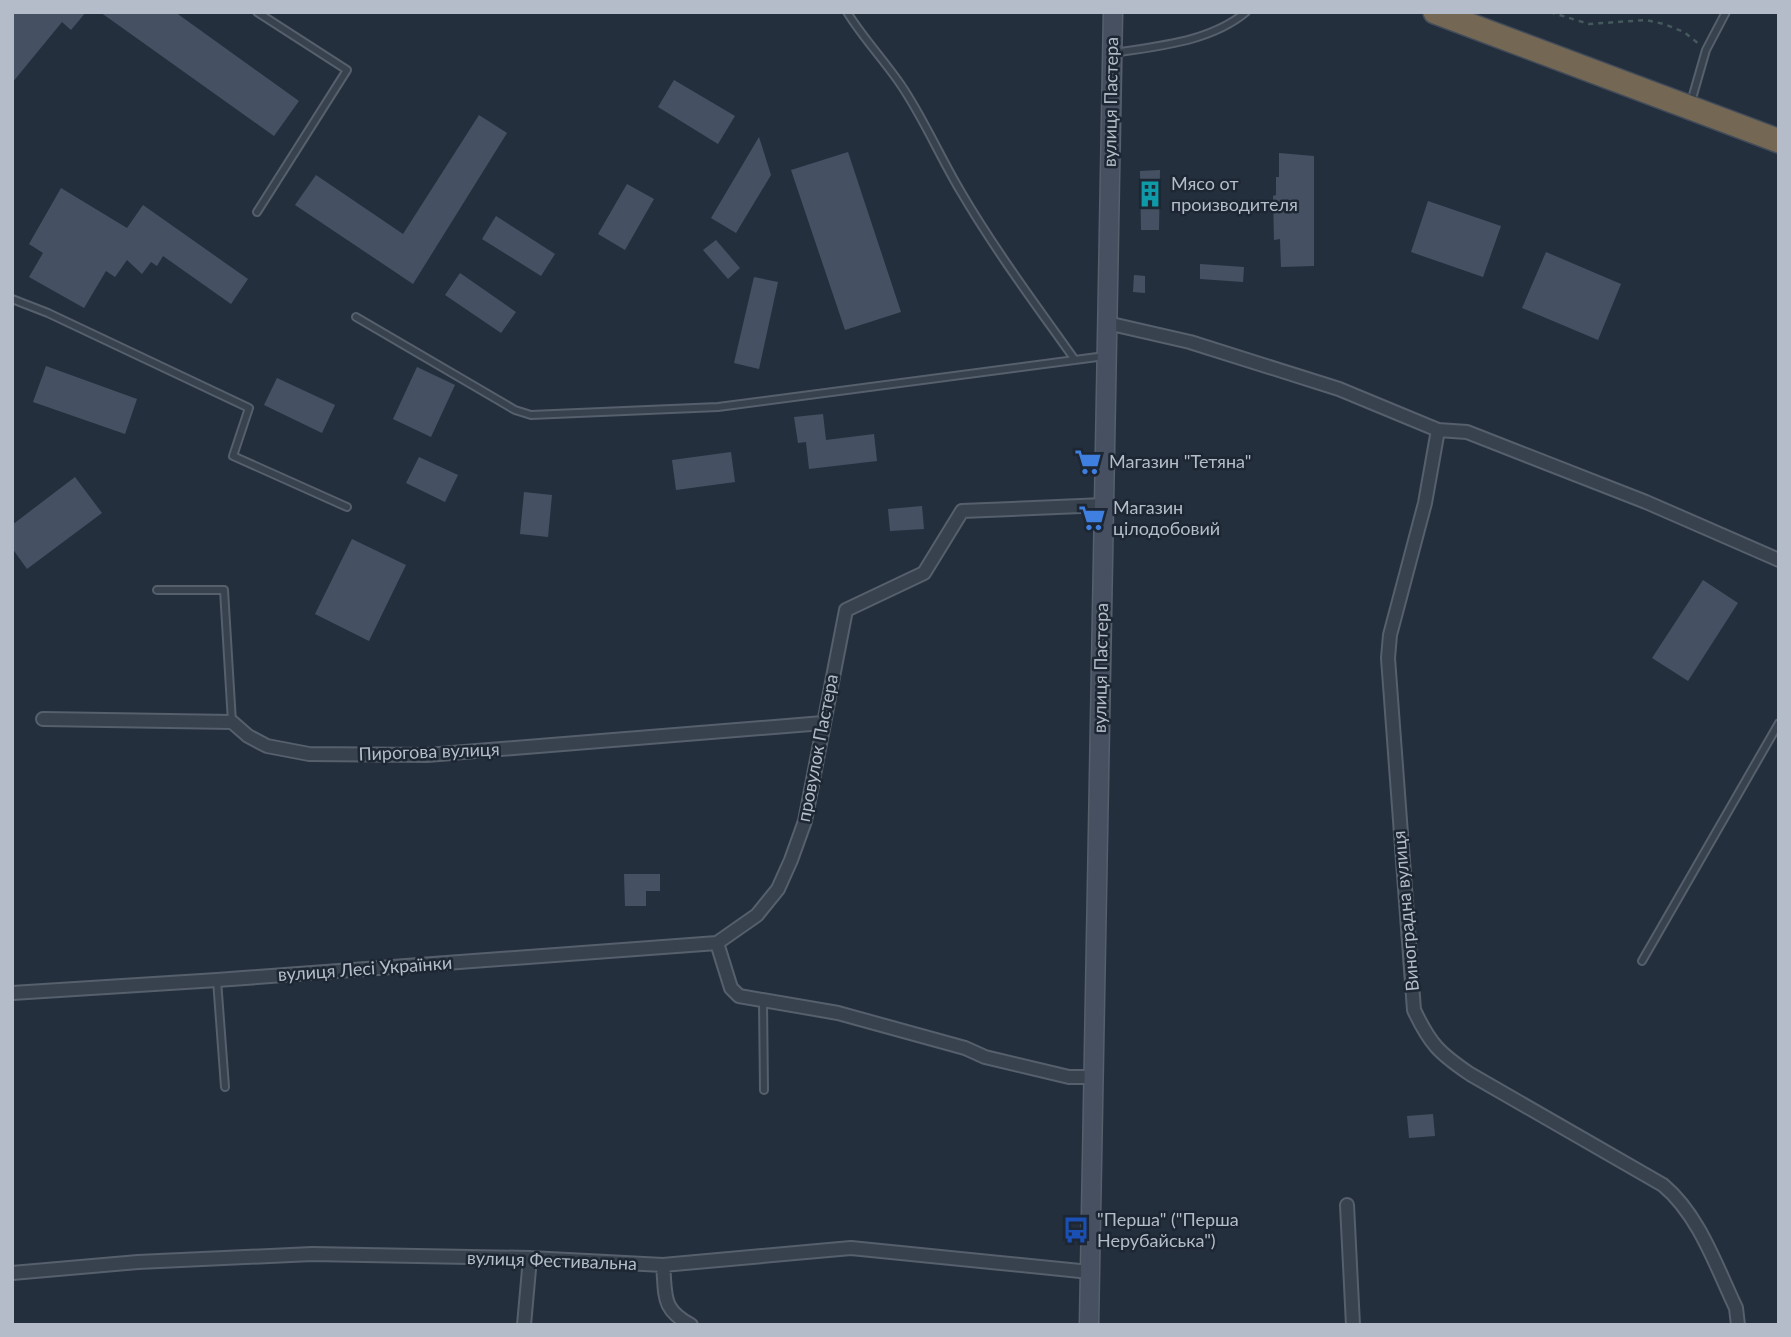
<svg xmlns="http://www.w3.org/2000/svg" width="1791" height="1337" viewBox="0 0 1791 1337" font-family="Lato,sans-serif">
  <rect width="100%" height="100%" fill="#242f3e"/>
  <path fill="#455162" d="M12,12H86L71,30L62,22L12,83Z
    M100,12H175L299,101L274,136Z
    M674,80L735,116L718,144L658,107Z
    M479,115L507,133L413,284L295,205L316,175L403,234Z
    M759,137L771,175L736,233L711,218Z
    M848,152L901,312L845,330L791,170Z
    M1279,153L1314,156V266L1281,267L1280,239L1274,240L1273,196L1276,195V177H1279Z
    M1160,170L1159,230H1141L1140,171Z
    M627,184L654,199L625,250L598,234Z
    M61,188L127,228L143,205L248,279L231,304L163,256L157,266L151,262L142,274L127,260L115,277L106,271L84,308L29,277L43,253L29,244Z
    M1428,201L1501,226L1483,277L1411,252Z
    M496,216L555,254L541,276L482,239Z
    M716,240L740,268L728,279L703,250Z
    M1546,252L1621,284L1598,340L1522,308Z
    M1200,264L1244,267L1243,282L1200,279Z
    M460,273L516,312L501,333L445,295Z
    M1134,275L1145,276V293L1133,292Z
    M754,277L778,282L759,369L734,363Z
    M46,366L137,399L125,434L33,402Z
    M417,367L455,385L431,437L393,419Z
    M277,378L335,405L322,433L264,405Z
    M823,414L826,440L874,434L877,461L809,469L806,442L798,443L794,417Z
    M731,452L735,482L676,490L672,460Z
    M419,457L458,475L445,502L406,483Z
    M75,477L102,513L27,569L12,548V525Z
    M524,492L552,495L548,537L520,534Z
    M922,506L924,529L890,531L888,509Z
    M352,539L406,565L369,641L315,614Z
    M1703,580L1738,603L1688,681L1652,658Z
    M624,874H660V891H646V906H625Z
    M1433,1114L1435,1136L1409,1138L1407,1116Z"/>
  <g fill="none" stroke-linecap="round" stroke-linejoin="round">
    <g stroke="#565f6c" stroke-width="10">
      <path id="lane" d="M847,12C863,38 884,60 901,85C924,119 940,157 961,192C995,250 1036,305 1075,360
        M1114,53C1158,46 1210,42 1246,12
        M1691,102L1706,50L1726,12
        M257,212L347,70L257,12
        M12,299L48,313L249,408L233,456L347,507
        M356,317L515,410L531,415L718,407L1105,356
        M157,590H224L232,722
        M1642,961L1779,723
        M217,980L225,1087
        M763,1001L764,1090"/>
    </g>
    <g stroke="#565f6c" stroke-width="16">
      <path id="street" d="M1107,323L1190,342L1339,389L1438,430L1467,432L1646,502L1779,560
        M1438,430L1425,503L1390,635L1388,658L1414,1010C1430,1044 1439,1053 1470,1074L1663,1185C1699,1215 1716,1266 1736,1308L1738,1325
        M43,719L232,722L248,736L267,746L309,754L427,755L823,723
        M12,993L217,980L717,943
        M1093,1077H1069L985,1057L965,1048L838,1013L739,996L731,988L717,943L757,915L778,889L791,860L805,821L846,610L924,573L962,511L1104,505
        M1347,1205L1353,1325
        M663,1265C666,1296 661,1309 691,1325
        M12,1273L138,1262L312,1254L530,1258L663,1265L851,1248L1090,1272
        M524,1325L530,1258"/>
    </g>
    <g stroke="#565f6c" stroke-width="21">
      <path id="secondary" d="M1089,1325L1113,12"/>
    </g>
    <g stroke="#434c59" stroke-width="26">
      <path id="highway" d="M1435,12L1779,141"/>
    </g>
    <path stroke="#44595c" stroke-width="2.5" stroke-dasharray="5 5" stroke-linecap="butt" d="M1550,12L1589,24L1646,20L1664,24L1684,32L1699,44"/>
    <use href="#lane" stroke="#38414e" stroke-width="6"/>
    <use href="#street" stroke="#38414e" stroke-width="12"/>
    <use href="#secondary" stroke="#465061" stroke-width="18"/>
    <use href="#highway" stroke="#746855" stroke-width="23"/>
  </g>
  <defs>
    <g id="building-bare" transform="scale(2.1)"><path d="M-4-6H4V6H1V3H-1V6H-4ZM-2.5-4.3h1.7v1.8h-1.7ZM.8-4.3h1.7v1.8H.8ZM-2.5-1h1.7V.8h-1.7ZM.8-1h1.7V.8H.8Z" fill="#0f9aa8" stroke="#1d2633" stroke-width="2.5" paint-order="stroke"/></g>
    <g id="supermarket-bare" transform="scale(2.1)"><path d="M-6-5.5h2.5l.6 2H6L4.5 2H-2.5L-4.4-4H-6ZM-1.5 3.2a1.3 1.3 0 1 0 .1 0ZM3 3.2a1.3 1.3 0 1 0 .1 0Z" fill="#3f7fe0" stroke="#1d2633" stroke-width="2.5" paint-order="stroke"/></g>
    <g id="bus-bare" transform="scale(2.1)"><path d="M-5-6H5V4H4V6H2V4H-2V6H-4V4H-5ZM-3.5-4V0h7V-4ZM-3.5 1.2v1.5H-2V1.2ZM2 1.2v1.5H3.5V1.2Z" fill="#1a4fb4" stroke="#1d2633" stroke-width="2.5" paint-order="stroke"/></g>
  </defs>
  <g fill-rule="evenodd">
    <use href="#building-bare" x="1150" y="194"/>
    <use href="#supermarket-bare" x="1088" y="462"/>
    <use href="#supermarket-bare" x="1092" y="518"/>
    <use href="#bus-bare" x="1076" y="1230"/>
  </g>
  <g text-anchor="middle" stroke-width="5" stroke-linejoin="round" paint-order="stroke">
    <g font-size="18" fill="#b4bcc9" stroke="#1d2633">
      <text transform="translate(1111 102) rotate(-89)" y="6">вулиця Пастера</text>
      <text transform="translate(1101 668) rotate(-89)" y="6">вулиця Пастера</text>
      <text transform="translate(818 748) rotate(-79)" y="6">провулок Пастера</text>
      <text transform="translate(429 752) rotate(-2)" y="6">Пирогова вулиця</text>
      <text transform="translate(1406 911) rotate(-95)" y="6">Виноградна вулиця</text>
      <text transform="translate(365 969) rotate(-4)" y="6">вулиця Лесі Українки</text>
      <text transform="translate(552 1261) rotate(2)" y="6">вулиця Фестивальна</text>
    </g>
    <g font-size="18" fill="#b4bcc9" stroke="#1d2633" text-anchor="start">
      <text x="1171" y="190">Мясо от<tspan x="1171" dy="21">производителя</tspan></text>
      <text x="1109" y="468">Магазин "Тетяна"</text>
      <text x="1113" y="514">Магазин<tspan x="1113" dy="21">цілодобовий</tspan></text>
      <text x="1097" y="1226">"Перша" ("Перша<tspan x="1097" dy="21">Нерубайська")</tspan></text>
    </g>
  </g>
  <rect width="1791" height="1337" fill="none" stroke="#b4bcc9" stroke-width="28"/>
</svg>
